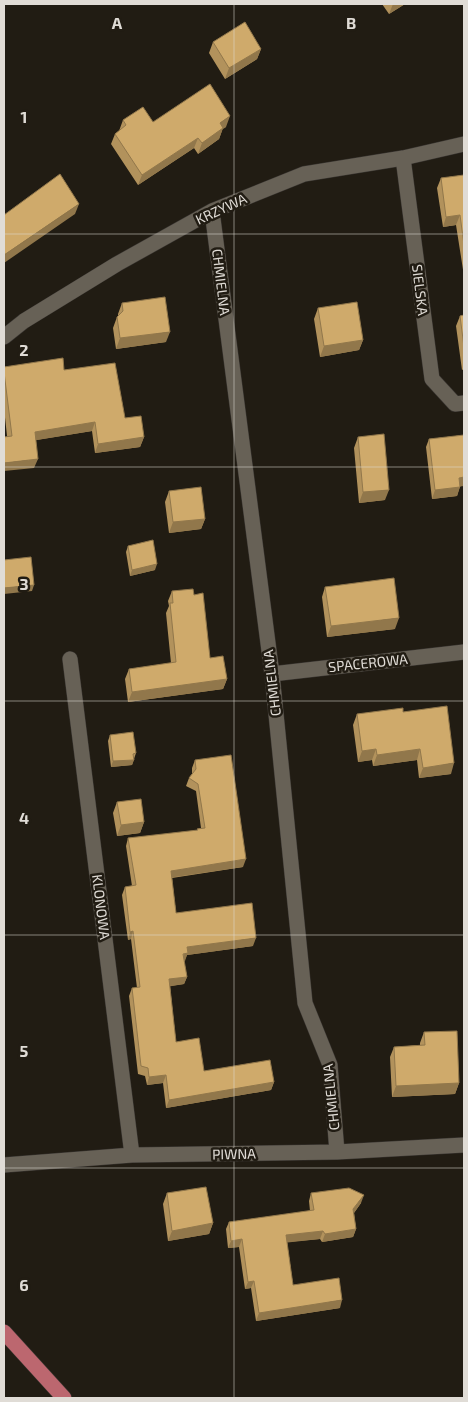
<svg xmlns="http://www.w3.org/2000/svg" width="468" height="1402" viewBox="0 0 468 1402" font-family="'Exo 2',sans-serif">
  <rect width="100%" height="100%" fill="#211c13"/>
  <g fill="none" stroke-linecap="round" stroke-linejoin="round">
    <g stroke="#393531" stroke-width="16">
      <path id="minor" d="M403,158L432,379L455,404L464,403
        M212,211L272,674L305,1003L330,1065L337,1152
        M4,337L24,321L117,264L212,211L304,174L403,158L464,144
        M70,659L132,1155
        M272,674L464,652
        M4,1165L132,1155L337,1152L464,1145"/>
    </g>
    <g stroke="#393531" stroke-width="16">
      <path id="major" d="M4,1332L64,1398"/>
    </g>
    <use href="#minor" stroke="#676156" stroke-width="15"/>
    <use href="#major" stroke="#bc676f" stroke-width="15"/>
  </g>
  <path fill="#b2925c" d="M382,4H405L389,14Z
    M213,42L261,49L257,59L225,79L209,53Z
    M123,120L153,122L226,127L223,128L219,139L198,154L194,148L138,185L111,144L115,134L119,131Z
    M464,175V276L456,225L443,227L437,188L441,178Z
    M122,303L166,342L116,349L113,328L117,317L118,316V314Z
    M318,308L363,340L359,350L320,357L314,319Z
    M464,315V369L462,370L456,326L460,316Z
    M4,367L64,370L125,418L144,437L140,447L95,453L92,431L36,440L34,468L7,436L4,408Z
    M464,435V486H460L457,496L432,499L426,447L429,439Z
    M358,437L385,500L359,503L354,448Z
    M169,491L205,519L201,529L169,533L165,502Z
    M128,546L155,570L130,576L126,552Z
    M325,587L395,629L327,637L322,597Z
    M172,591L194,595L210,658L227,679L223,689L128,702L125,679L129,669L171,663L166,613L169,606L168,601Z
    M403,712L451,774L419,778L417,760L373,766L372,760L358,762L353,725L357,714Z
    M110,735L136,753L132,765L111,767L108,741Z
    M195,760L243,867L172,878L176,913L253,946L187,955L184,961L187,977L184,984L170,986L176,1042L204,1071L274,1082L271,1090L166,1108L163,1083L147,1085L145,1076L138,1074L129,996L132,988H137L131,939L128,940L122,895L125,887L132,886L126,846L128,838L197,831V829L201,828L196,791L186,786L189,778L192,774V768Z
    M117,802L144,822L140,833L117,836L113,813Z
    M424,1032L459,1083L455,1094L392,1097L390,1057L394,1047L420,1045V1043Z
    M167,1193L213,1223L209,1234L168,1241L163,1204Z
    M311,1193L361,1203L354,1213L356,1229L353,1237L322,1242L320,1239L287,1242L293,1285L340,1308L256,1321L251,1288L245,1289L239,1247L228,1248L226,1229L229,1222L310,1211L309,1201Z"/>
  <path fill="#91774b" d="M393,4H405L389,14Z
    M261,49L257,59L225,79L229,68Z
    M230,116L226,127L216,134L223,128L219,139L198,154L202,143L220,123Z
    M198,138L194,148L138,185L142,175Z
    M79,204L75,214L4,263V255Z
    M460,215L456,225L443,227L446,217Z
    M170,332L166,342L116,349L120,338Z
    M363,340L359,350L320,357L324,346Z
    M95,422L92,431L31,441L35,432Z
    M144,437L140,447L95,453L98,444Z
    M38,459L34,468L4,471V463Z
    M464,477V486L456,487L459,478Z
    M460,487L457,496L432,499L435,490Z
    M389,490L385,500L359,503L363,492Z
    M205,519L201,529L169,533L173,522Z
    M157,564L155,570L130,576L132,570Z
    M34,585L32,591L4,594V588Z
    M399,618L395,629L327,637L331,626Z
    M227,679L223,689L128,702L132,692Z
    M376,749L372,760L358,762L362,751Z
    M420,749L417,760L373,766L377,755Z
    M134,760L132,765L111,767L113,761Z
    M454,763L451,774L419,778L423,768Z
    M144,822L140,833L117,836L121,825Z
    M246,859L243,867L168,878L171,871Z
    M133,931L131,939L128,940L130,932Z
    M256,938L253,946L187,955L185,961L181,962L187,947Z
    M187,977L184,984L166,987L169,979Z
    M166,1075L163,1083L147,1085L149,1077Z
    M274,1082L271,1090L166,1108L169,1100Z
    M459,1083L455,1094L392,1097L396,1086Z
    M364,1195L361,1203L351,1217L353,1209Z
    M213,1223L209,1234L168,1241L172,1231Z
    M356,1229L353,1237L322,1242L325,1234Z
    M323,1231L320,1239L283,1243L286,1235Z
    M242,1239L239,1247L228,1248L231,1241Z
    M254,1281L251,1288L245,1289L248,1282Z
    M342,1300L340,1308L256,1321L259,1313Z"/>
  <path fill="#cfaa6b" stroke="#91774b" d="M245,22L261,49L229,68L213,42Z
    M210,84L230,116L220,123L223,128L202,143L198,138L142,175L115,134L126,125L123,120L143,107L153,122Z
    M60,174L79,204L4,255V215Z
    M464,175V245L460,215L446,217L441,178Z
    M165,297L170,332L120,338L117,317L123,311L122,303Z
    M357,302L363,340L324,346L318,308Z
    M464,315V347L460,316Z
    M63,358L64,370L115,363L125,418L141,416L144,437L98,444L95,422L35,432L38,459L4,463V437L12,436L4,372V367Z
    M384,434L389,490L363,492L358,437Z
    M464,435V477L459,478L460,487L435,490L429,439Z
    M201,487L205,519L173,522L169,491Z
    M153,540L157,564L132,570L128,546Z
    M31,557L34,585L4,588V560Z
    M394,578L399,618L331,626L325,587Z
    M193,589L194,595L203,593L210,658L223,656L227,679L132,692L129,669L176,662L170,603H173L172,591Z
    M447,706L454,763L423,768L420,749L377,755L376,749L362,751L357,714L403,708V712Z
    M133,732L136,753L133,754L134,760L113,761L110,735Z
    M231,755L246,859L171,871L176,913L252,903L256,938L187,947L188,953L183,954L187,977L169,979L176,1042L199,1038L204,1071L270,1060L274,1082L169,1100L166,1075L149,1077L148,1068L141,1066L132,988L140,987L133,931L130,932L125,887L136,885L128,838L198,830L197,829L205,828L198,784L189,778L196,769L195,760Z
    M141,799L144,822L121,825L117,802Z
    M457,1031L459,1083L396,1086L394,1047L425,1045L424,1032Z
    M206,1187L213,1223L172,1231L167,1193Z
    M349,1188L364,1195L353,1209L356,1229L325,1234L323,1231L286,1235L293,1285L339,1278L342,1300L259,1313L254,1281L248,1282L242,1239L231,1241L229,1222L314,1210L311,1193Z"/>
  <path fill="none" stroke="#e0dcd6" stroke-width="1" stroke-opacity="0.55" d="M234,4V1398M4,234H464M4,467H464M4,701H464M4,935H464M4,1168H464"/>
  <g text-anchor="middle" stroke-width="5" stroke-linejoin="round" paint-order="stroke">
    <g font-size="14" fill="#e0dcd6" stroke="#211c13">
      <text transform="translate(221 209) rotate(-25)" y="5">KRZYWA</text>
      <text transform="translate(221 282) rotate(83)" y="5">CHMIELNA</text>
      <text transform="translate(420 290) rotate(83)" y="5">SIELSKA</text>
      <text transform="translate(368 663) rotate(-6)" y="5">SPACEROWA</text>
      <text transform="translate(272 683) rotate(-97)" y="5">CHMIELNA</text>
      <text transform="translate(101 907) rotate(83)" y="5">KLONOWA</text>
      <text transform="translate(331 1097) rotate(-96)" y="5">CHMIELNA</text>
      <text transform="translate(234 1154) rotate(-1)" y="5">PIWNA</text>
    </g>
  </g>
  <g font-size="16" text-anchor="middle" font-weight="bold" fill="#e0dcd6" stroke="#211c13" stroke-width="5" stroke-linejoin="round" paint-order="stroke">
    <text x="117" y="29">A</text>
    <text x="351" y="29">B</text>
    <text x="24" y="123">1</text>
    <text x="24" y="356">2</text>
    <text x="24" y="590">3</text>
    <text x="24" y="824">4</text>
    <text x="24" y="1057">5</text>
    <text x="24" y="1291">6</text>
  </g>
  <rect width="468" height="1402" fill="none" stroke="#e0dcd6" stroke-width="10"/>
</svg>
